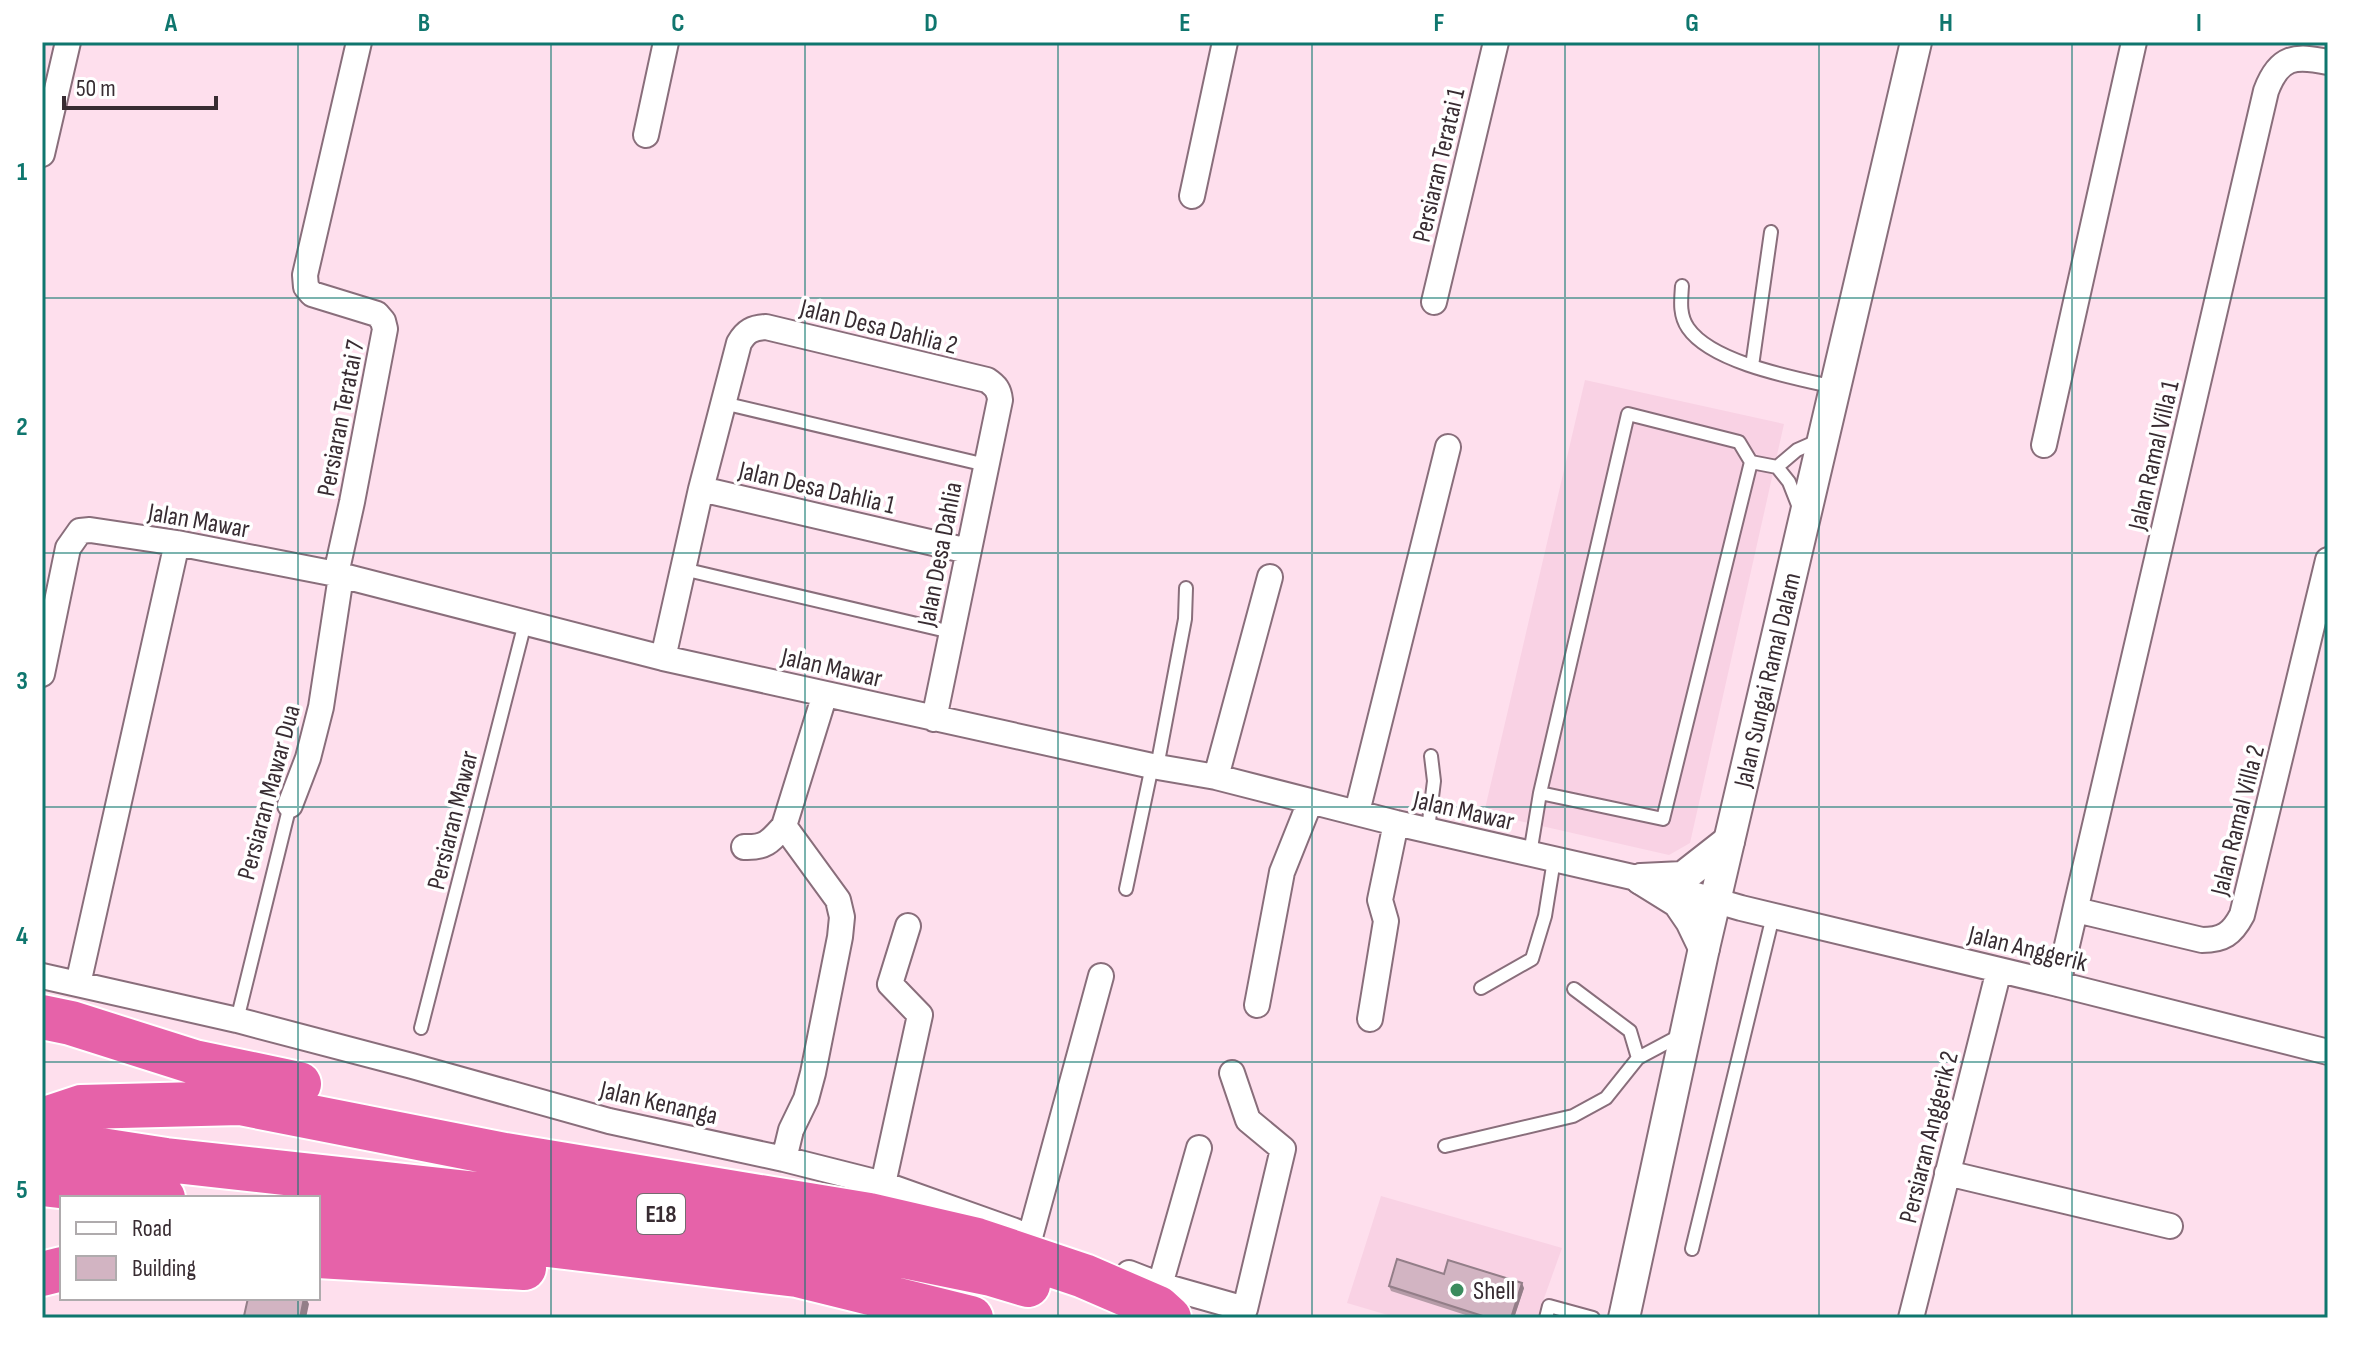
<svg xmlns="http://www.w3.org/2000/svg" width="2370" height="1360" viewBox="0 0 2370 1360" font-family="'Sofia Sans Condensed',sans-serif">
  <rect width="100%" height="100%" fill="#fedfed"/>
  <path fill="#f9d2e4" d="M1585,380L1784,424L1690,843L1669,855L1484,813Z
    M1381,1196L1562,1248L1537,1318H1398L1347,1303Z"/>
  <g fill="none" stroke-linecap="round" stroke-linejoin="round">
    <g stroke="#896e7b" stroke-width="16">
      <path id="service" d="M1682,286C1681,300 1679,315 1688,328C1712,363 1795,378 1835,387
        M1752,366L1771,232
        M723,403L986,465
        M1751,462L1777,467L1789,482L1800,510
        M1777,467L1797,450L1822,439
        M683,569L951,632
        M1157,767L1185,619L1186,588
        M1428,829L1434,781L1431,756
        M1530,854L1540,793L1628,414L1739,442L1751,462L1663,819L1540,793
        M1126,889L1152,766
        M1481,988L1532,959L1545,916L1554,860
        M1574,989L1630,1031L1638,1058
        M237,1020L290,805
        M421,1028L525,623
        M1445,1146L1573,1116L1606,1098L1638,1058L1683,1034
        M1692,1249L1773,916
        M1546,1318L1549,1306L1593,1318"/>
    </g>
    <g stroke="#896e7b" stroke-width="28">
      <path id="minor" d="M646,135L666,42
        M42,154L68,42
        M1192,196L1225,42
        M1434,302L1496,42
        M2044,445L2134,42
        M701,489L968,551
        M336,574L352,502L385,329L383,321L377,314L312,294L306,287L305,275L359,42
        M663,658L701,489L739,343C746,331 752,328 766,327L987,380C996,386 999,390 1000,400L934,719
        M42,674L68,548L80,531L90,530L177,543L336,574L663,658L1152,766L1216,777L1396,823L1641,879L1741,908L2058,984L2328,1052
        M1216,777L1270,577
        M290,805L308,758L321,707L341,576
        M1357,812L1448,447
        M784,826L838,900L842,917L840,937L813,1073L806,1099L791,1130L784,1159
        M744,847C765,848 770,842 784,826L825,694
        M2076,910L2202,940C2223,940 2232,934 2242,915L2328,560
        M42,976L237,1020L412,1066L609,1121L784,1159L883,1184L1015,1231
        M78,984L177,543
        M2058,984L2266,91C2279,56 2295,55 2328,62
        M1257,1005L1282,872L1310,802
        M1370,1019L1386,921L1380,900L1396,823
        M1232,1073L1248,1120L1283,1149L1245,1309
        M1947,1173L2170,1226
        M883,1184L920,1015L890,984L908,926
        M1030,1237L1101,976
        M1129,1273L1160,1285L1245,1309
        M1160,1285L1199,1148
        M1911,1318L1999,970"/>
    </g>
    <g stroke="#896e7b" stroke-width="34">
      <g id="tertiary">
        <path d="M1641,879L1683,877L1729,841"/>
        <path d="M1641,879L1678,902L1691,921L1704,948"/>
        <path id="s1" d="M1624,1318L1704,948L1916,42"/>
      </g>
    </g>
    <g stroke="#fff" stroke-width="48">
      <path id="motorway" d="M42,1017L71,1023L194,1062L299,1084
        M42,1120L81,1107L240,1103L505,1155L869,1215L977,1240L1084,1276L1158,1308L1169,1318
        M42,1141L166,1160L652,1213L845,1244L991,1274L1028,1285
        M42,1184L163,1198
        M318,1217L797,1275L971,1318
        M318,1256L524,1268
        M42,1274L62,1269"/>
    </g>
    <use href="#service" stroke="#fff" stroke-width="12"/>
    <use href="#minor" stroke="#fff" stroke-width="24"/>
    <use href="#tertiary" stroke="#fff" stroke-width="30"/>
    <use href="#motorway" stroke="#e662a9" stroke-width="44"/>
  </g>
  <path fill="#b59ba7" d="M1444,1274L1524,1288L1514,1318H1475L1391,1291L1389,1286Z"/>
  <path fill="#937e88" d="M1522,1283L1524,1288L1514,1318H1511Z
    M304,1298H306L309,1304L306,1318H300Z"/>
  <path fill="#d2b4c2" stroke="#937e88" stroke-width="2" d="M1397,1259L1444,1274L1448,1260L1522,1283L1511,1318H1489L1389,1286Z
    M248,1298H304L300,1318H250V1317L244,1316Z"/>
  <path fill="none" stroke="#0f766e" stroke-width="2" stroke-opacity="0.55" d="M298,42V1198M551,42V1318M805,42V1318M1058,42V1318M1312,42V1318M1565,42V1318M1819,42V1318M2072,42V1318M42,298H2328M42,553H2328M42,807H2328M42,1062H2328M298,1298V1318"/>
  <circle fill="#3b8c5e" stroke="#fff" stroke-width="3" cx="1457" cy="1290" r="8"/>
  <g text-anchor="middle" stroke-width="7" stroke-linejoin="round" paint-order="stroke">
    <rect fill="#fff" stroke="#746b70" stroke-width="2" x="637" y="1194" width="48" height="40" rx="6"/>
    <g font-size="24" font-weight="bold" fill="#382c32">
      <text x="661" y="1222">E18</text>
    </g>
    <g font-size="26" fill="#382c32" stroke="#fff">
      <text transform="translate(1438 165) rotate(-77)" y="9">Persiaran Teratai 1</text>
      <text transform="translate(879 326) rotate(14)" y="9">Jalan Desa Dahlia 2</text>
      <text transform="translate(340 418) rotate(-79)" y="9">Persiaran Teratai 7</text>
      <text transform="translate(2153 455) rotate(-77)" y="9">Jalan Ramal Villa 1</text>
      <text transform="translate(817 487) rotate(13)" y="9">Jalan Desa Dahlia 1</text>
      <text transform="translate(199 520) rotate(10)" y="9">Jalan Mawar</text>
      <text transform="translate(939 554) rotate(-79)" y="9">Jalan Desa Dahlia</text>
      <text transform="translate(832 667) rotate(13)" y="9">Jalan Mawar</text>
      <text dy="9" stroke="none"><textPath href="#s1" startOffset="654">Jalan Sungai Ramal Dalam</textPath></text>
      <text transform="translate(268 792) rotate(-75)" y="9">Persiaran Mawar Dua</text>
      <text transform="translate(1464 810) rotate(13)" y="9">Jalan Mawar</text>
      <text transform="translate(452 820) rotate(-76)" y="9">Persiaran Mawar</text>
      <text transform="translate(2237 820) rotate(-76)" y="9">Jalan Ramal Villa 2</text>
      <text transform="translate(2028 948) rotate(14)" y="9">Jalan Anggerik</text>
      <text transform="translate(659 1102) rotate(13)" y="9">Jalan Kenanga</text>
      <text transform="translate(1928 1137) rotate(-76)" y="9">Persiaran Anggerik 2</text>
    </g>
    <g font-size="26" fill="#382c32" stroke="#fff" text-anchor="start">
      <text x="1473" y="1299">Shell</text>
    </g>
  </g>
  <rect width="2370" height="1360" fill="none" stroke="#ffffff" stroke-width="88"/>
  <rect x="60" y="1196" width="260" height="104" fill="#ffffff" stroke="#afabad" stroke-width="2"/>
  <rect x="76" y="1222" width="40" height="12" fill="#ffffff" stroke="#afabad" stroke-width="2"/>
  <text x="132" y="1236" font-size="24" fill="#382c32">Road</text>
  <rect x="76" y="1256" width="40" height="24" fill="#d2b4c2" stroke="#afabad" stroke-width="2"/>
  <text x="132" y="1276" font-size="24" fill="#382c32">Building</text>
  <path d="M64 96v12h152v-12" fill="none" stroke="#382c32" stroke-width="4"/>
  <text x="76" y="96" font-size="24" fill="#382c32" stroke="#ffffff" stroke-width="6" paint-order="stroke">50 m</text>
  <rect x="44" y="44" width="2282" height="1272" fill="none" stroke="#0f766e" stroke-width="3"/>
  <g font-size="26" text-anchor="middle" font-weight="bold" fill="#0f766e">
    <text x="171" y="31">A</text>
    <text x="424" y="31">B</text>
    <text x="678" y="31">C</text>
    <text x="931" y="31">D</text>
    <text x="1185" y="31">E</text>
    <text x="1439" y="31">F</text>
    <text x="1692" y="31">G</text>
    <text x="1946" y="31">H</text>
    <text x="2199" y="31">I</text>
    <text x="22" y="180">1</text>
    <text x="22" y="435">2</text>
    <text x="22" y="689">3</text>
    <text x="22" y="944">4</text>
    <text x="22" y="1198">5</text>
  </g>
</svg>
